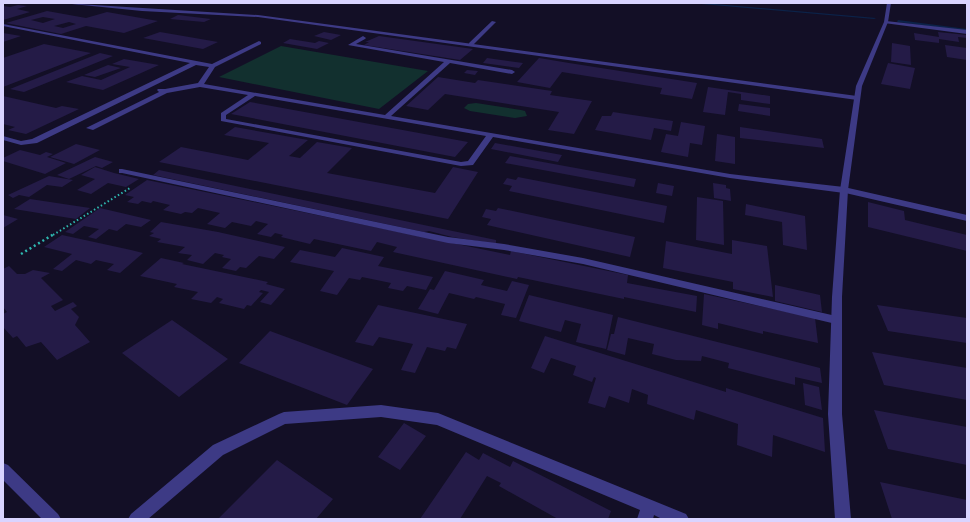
<svg xmlns="http://www.w3.org/2000/svg" width="970" height="522" viewBox="0 0 970 522" font-family="'Source Sans 3',sans-serif">
  <rect width="100%" height="100%" fill="#130f26"/>
  <path fill="#12302f" d="M281,46L428,71L379,109L219,77Z
    M476,103L521,110L525,111L527,116L515,118L470,111L464,108L468,104Z"/>
  <g fill="none" stroke-linecap="round" stroke-linejoin="round">
    <path fill="#0c2248" fill-rule="evenodd" d="M690,3H704L876,18L874,19Z
      M898,20L967,29V31L897,22Z"/>
  </g>
  <path fill="#241b47" fill-rule="evenodd" d="M18,5L27,6L17,9L30,12L3,20V6L10,7Z
    M47,11L86,18L107,12L158,21L124,33L86,26L61,34L6,23ZM43,17L55,19L43,23L31,20ZM69,22L76,24L63,28L54,26Z
    M178,15L211,19L204,22L170,19Z
    M160,32L218,42L203,49L143,38Z
    M324,32L341,35L331,40L314,36Z
    M938,32L967,35V38L958,37L959,42L939,39V43L915,40L914,33L939,37Z
    M3,33L21,36L3,42Z
    M379,36L473,49L460,60L364,45L369,42H365Z
    M290,39L315,43L319,41L329,43L317,49L283,43Z
    M892,43L910,46L911,65L891,62Z
    M44,44L91,53L3,87V58Z
    M945,45L967,48V60L947,57Z
    M100,53L113,56L24,92L10,89Z
    M487,58L523,63L519,68L483,63Z
    M539,58L569,63L697,83L692,99L660,94L662,88L562,72L550,88L517,82Z
    M124,59L159,65L103,90L66,82L82,76L101,80L130,67L112,64Z
    M888,63L915,68L910,89L881,84Z
    M108,65L121,68L95,77L84,75Z
    M467,70L478,71L475,75L464,73Z
    M438,77L475,83L478,80L552,91L550,95L592,101L574,134L548,130L559,112L445,94L428,110L406,106Z
    M708,87L770,96V104L741,100V94L728,92L725,115L703,112Z
    M3,96L56,108L62,106L79,109L26,134L8,130L15,127L3,124Z
    M250,102L468,142L455,157L231,114Z
    M739,104L770,108V116L738,111Z
    M613,112L626,114L673,121L671,131L654,128L651,140L595,130L602,116H611Z
    M681,122L705,126L702,145L690,143L688,157L661,152L666,134L678,136Z
    M235,127L308,140L289,156L300,158L317,142L352,148L327,173L435,193L453,167L478,172L448,219L159,162L181,147L248,160L269,143L224,135Z
    M740,127L822,139L824,148L740,138Z
    M717,134L735,137V164L715,161Z
    M495,143L562,155L558,162L491,149Z
    M76,144L100,150L74,164L50,157Z
    M20,150L40,155L46,152L53,154L47,157L66,163L45,174L3,161V158Z
    M510,156L636,179L634,187L505,163Z
    M95,157L113,162L102,168L96,166L69,179L57,175Z
    M95,167L114,173L139,179L126,187L108,183L91,194L77,190L95,179L81,175Z
    M159,170L496,240V244L452,237L429,231L424,232L153,175Z
    M49,176L73,180L62,187L47,185L29,197L19,195L13,198L8,195Z
    M518,177L667,206L664,223L509,191L512,186L503,184L507,178L516,180Z
    M147,180L510,255L511,251L628,275L627,283L697,296L696,312L624,297V299L518,277L517,279L393,252L397,247L377,242L371,251L314,239L310,244L281,237L283,235L275,233L271,237L257,234L268,224L256,221L251,226L232,222L225,228L207,224L220,213L198,208L192,213L185,212L181,214L163,210L170,205L153,201L151,203L142,201L138,204L127,202L134,197L125,195Z
    M658,183L674,186L672,196L656,193Z
    M713,183L726,185V188L730,189L731,201L714,198Z
    M697,197L723,201L724,245L696,240Z
    M30,199L90,208L76,219L14,209Z
    M868,202L904,211L905,220L967,235V251L868,227Z
    M746,204L805,216L807,250L783,245L782,222L745,215Z
    M100,208L151,220L141,227L126,224L117,231L109,229L96,239L88,237L99,229L84,226L73,234L65,232Z
    M498,208L635,237L630,257L487,225L491,219L482,217L486,209L496,211Z
    M3,215L18,219L3,228Z
    M161,222L218,232L285,247L274,259L259,256L246,268L240,267L236,271L222,268L231,259L222,257L224,255L215,253L203,264L187,260L192,255L178,253L185,247L157,242L161,239L149,236L154,233L150,232Z
    M62,235L131,250L143,253L120,273L107,270L114,264L96,260L91,264L76,260L62,271L53,269L72,254L44,247Z
    M732,240L767,246L773,297L733,289V282L663,268L666,241L732,254Z
    M342,248L384,257L378,266L433,277L426,290L407,286L403,291L388,288L391,283L362,277L360,280L349,278L337,295L320,291L334,271L290,262L300,250L335,257Z
    M161,258L184,263L182,264L268,282L266,284L285,289L271,305L260,302L269,292L261,290L259,292L263,293L251,306L247,305L244,309L219,303L223,299L217,297L211,303L191,299L198,292L174,287L177,284L140,276Z
    M9,266L17,274H25L33,270L50,273L41,278L63,300L51,306L55,311L73,302L77,306L71,309L79,317L75,325L90,342L57,360L41,342L26,347L17,336L13,338L3,327V314L7,312L3,307V269Z
    M445,271L484,280L481,285L507,291L512,281L529,285L516,318L501,315L505,304L476,297L474,299L449,293L438,314L418,309L430,289L434,290Z
    M775,285L820,295L822,312L775,301Z
    M704,294L815,318L818,343L763,331V334L718,323V329L702,325Z
    M529,295L613,315L606,349L576,342L581,324L565,320L561,332L519,321Z
    M378,305L467,324L456,349L447,347L445,351L427,347L415,373L401,370L413,344L379,337L373,346L355,342Z
    M877,305L967,318V343L888,331Z
    M618,317L820,368L822,383L795,377V385L728,368L729,363L702,356L701,361L676,360L652,354L654,344L628,338L625,355L607,350L611,334H614Z
    M172,320L228,359L179,397L122,353Z
    M270,331L357,363L373,369L347,405L239,363Z
    M545,336L726,392V388L823,418L825,452L773,435L772,457L737,445L738,424L696,410L694,420L647,404L648,395L632,389L629,403L609,396L605,408L588,403L596,378L594,377L592,382L573,375L576,366L551,358L544,373L531,368Z
    M872,352L967,368V400L884,385Z
    M803,383L819,387L822,410L805,405Z
    M874,410L967,427V465L888,449Z
    M404,423L426,436L400,470L378,457Z
    M466,452L479,460L483,453L510,467L513,461L611,511L608,519H558L499,486L501,483L487,476L460,519H420Z
    M277,460L333,499L316,519H218Z
    M880,482L967,500V519H892Z"/>
  <g fill="none" stroke-linecap="round" stroke-linejoin="round">
    <path stroke="#2fb8b0" stroke-width="2" stroke-dasharray="1.5 2.5" stroke-linecap="butt" d="M53,235L130,188"/>
    <path stroke="#2fb8b0" stroke-width="2.5" stroke-dasharray="2 3" stroke-linecap="butt" d="M21,254L54,234"/>
    <path fill="#3d3a85" fill-rule="evenodd" d="M492,21L496,22L473,45H469V43Z
      M3,24L212,64L259,41L261,42V44L215,67L204,84L385,115L444,62L348,45L363,36L366,38L365,39L356,44L512,70L515,72L512,74L450,63L391,116L730,174L844,187L848,190L844,193L730,178L493,137L473,165L461,166L221,121V113L248,95L200,87L167,93L93,130L86,128L159,92L157,90L158,89H165L198,83L209,67L196,65L37,143L21,145L3,140V136L21,141L32,139L190,63L3,26ZM255,96L486,136L468,161L461,162L226,119V115Z
      M381,405L438,413L686,514L689,519H662L654,515L653,519H637L640,510L437,425L381,417L285,424L223,455L148,519H128L131,514L213,445L279,414L284,412Z
      M3,463L8,465L58,514L61,519H42L3,480Z"/>
    <path fill="#3d3a85" fill-rule="evenodd" d="M62,3L258,15L857,96L860,98L857,100L258,17L142,11Z
      M886,21L967,30V34L884,23Z
      M119,169H122L448,237L504,244L583,258L836,316L840,317L842,320L840,323L836,324L583,264L504,250L448,243L122,173H119Z
      M844,187L967,215V221L841,192L840,190Z"/>
    <path fill="#3d3a85" fill-rule="evenodd" d="M887,3H891L888,22L862,86L848,190L842,297V414L851,519H835L828,414L832,297L840,190L856,86L884,22Z"/>
  </g>
  <rect width="970" height="522" fill="none" stroke="#d9d4ff" stroke-width="8"/>
</svg>
